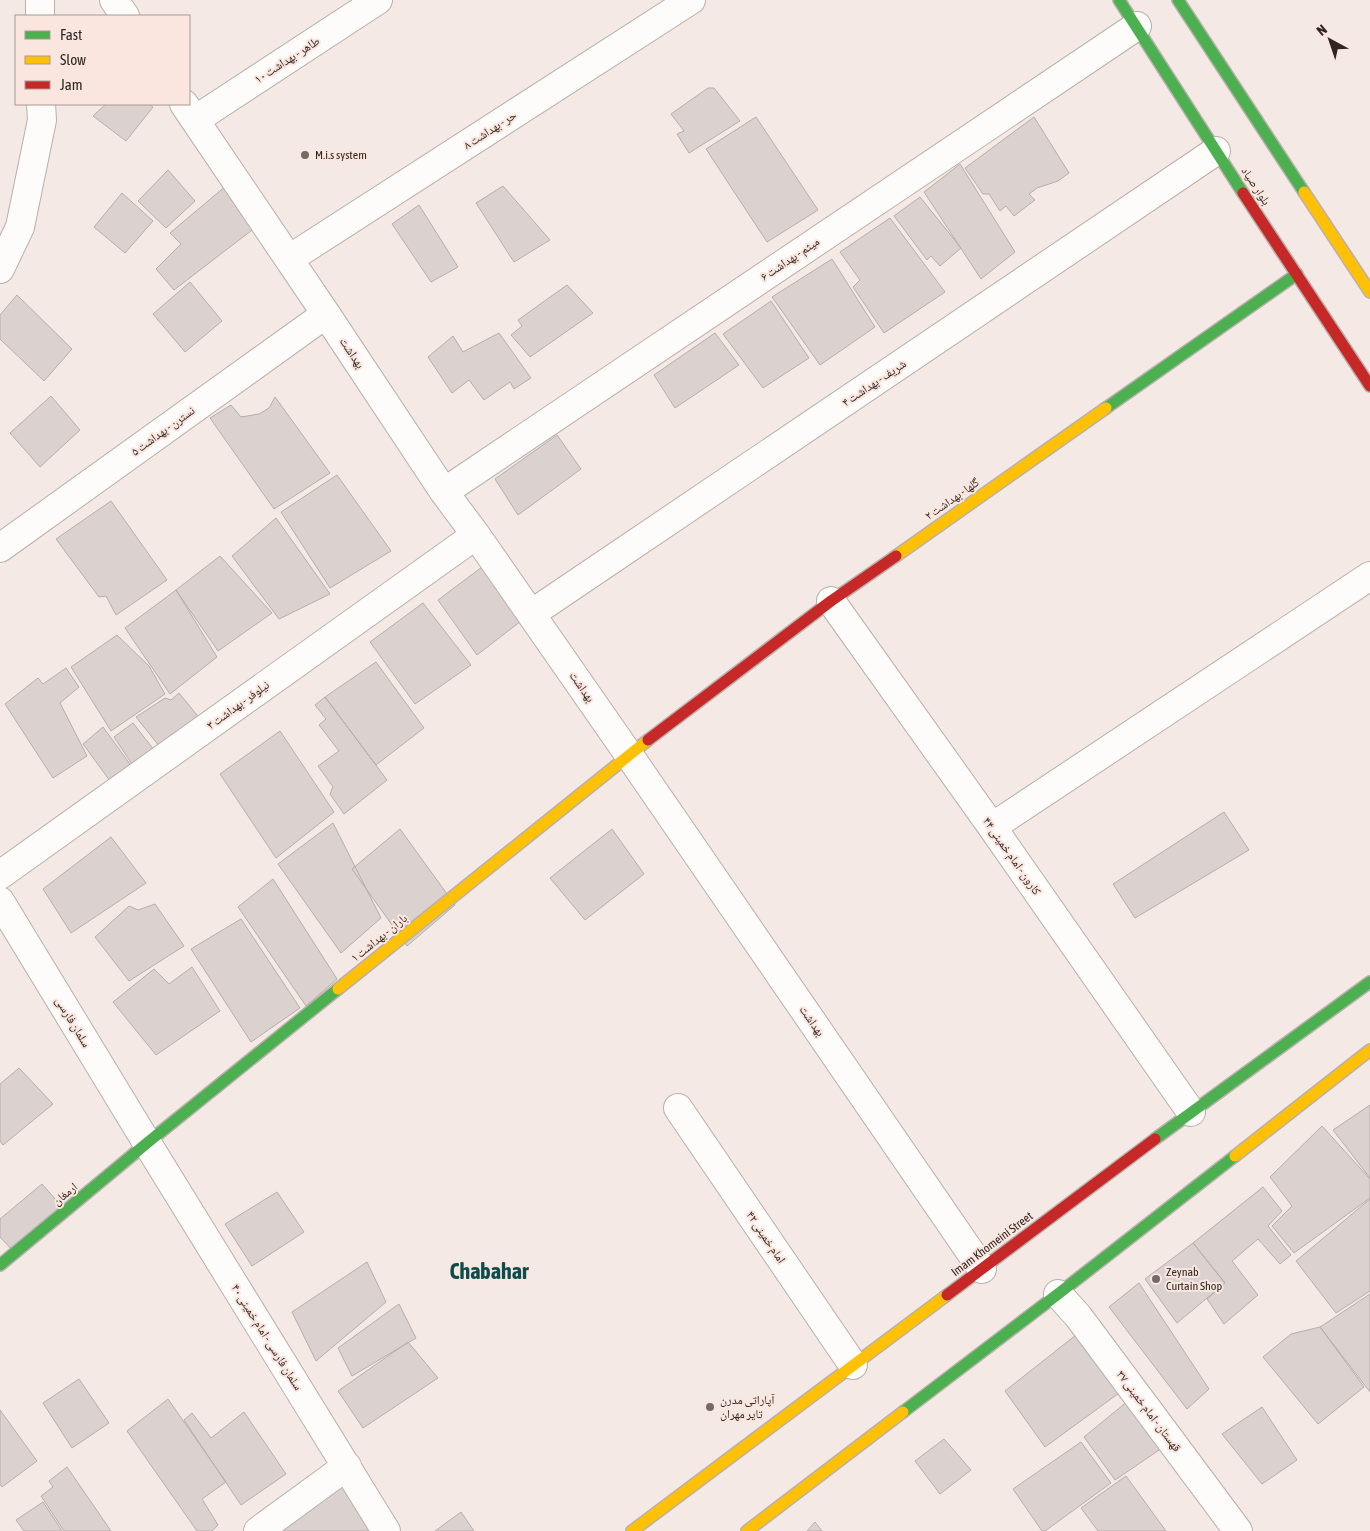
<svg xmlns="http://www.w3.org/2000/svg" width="1370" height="1531" viewBox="0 0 1370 1531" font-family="'Asap Condensed','Noto Naskh Arabic',sans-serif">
  <rect width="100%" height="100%" fill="#f4e9e4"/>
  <path fill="#dbd2cf" stroke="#b6aeab" d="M708,88H714L740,121L689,153L677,134L684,131L671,114Z
    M106,104H149L153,107L126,141L93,116Z
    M756,117L818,210L767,242L706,149Z
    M1034,117L1069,173L1058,181L1037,188L1029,194L1035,200L1014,216L1006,206L1000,211L989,194H983L965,168Z
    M960,164L1015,252L981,279L924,192Z
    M168,170L195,201L166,228L138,201Z
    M227,185L256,227L174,290L156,269L181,244L170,233Z
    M503,186L550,240L514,262L476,203Z
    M122,193L153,221L125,253L94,227Z
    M920,197L961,248L940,266L931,256L927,260L894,216Z
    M419,205L458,267L431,282L392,224Z
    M890,218L945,292L884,333L853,287L860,280L840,252Z
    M832,259L875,327L820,365L772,297Z
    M190,282L222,321L185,352L153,314Z
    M567,285L593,313L530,357L511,335L522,326L518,320Z
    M17,295L72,349L44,381L0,339V315Z
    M771,301L809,358L763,388L723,334Z
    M499,333L531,378L514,389L510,382L484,400L469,380L452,393L428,357L453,336L463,352Z
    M715,333L739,365L675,408L654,375Z
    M51,396L80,430L40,467L10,433Z
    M275,397L330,473L274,509L210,418L231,405L241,417L259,414L269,408Z
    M557,435L581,469L518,515L495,479Z
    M337,475L391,551L330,588L281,512Z
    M111,501L167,580L116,615L106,596L99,597L56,539Z
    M276,518L330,594L279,619L232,556Z
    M220,556L272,613L218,651L176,590Z
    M486,564L521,621L477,655L438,600Z
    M176,590L217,657L170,694L125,628Z
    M423,603L471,665L415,704L370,642Z
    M117,635L149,666L165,694L111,731L71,667Z
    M376,662L424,728L376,765L325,697Z
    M66,668L79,687L60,703L87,756L53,778L5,704L38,678L43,684Z
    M179,693L201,720L160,747L136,717L165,698L171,700Z
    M325,697L387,780L344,814L330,794L333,787L318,766L339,751L319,725L326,719L315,705Z
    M133,723L154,750L134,767L114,737Z
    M103,727L130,764L110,781L83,744Z
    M280,731L334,812L276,858L220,774Z
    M1224,812L1249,850L1135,918L1113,884Z
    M333,823L381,918L341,953L278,864Z
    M400,829L455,905L407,946L352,869Z
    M612,829L644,874L585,920L550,878Z
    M111,837L146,883L71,933L43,889Z
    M273,879L337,979L306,1006L238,907Z
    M155,904L184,946L129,981L95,937L129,906L138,910Z
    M241,919L300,1008L251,1042L191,949Z
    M192,967L220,1011L156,1055L113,1002L154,969L169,984Z
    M19,1068L53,1104L3,1145L0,1141V1084Z
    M1370,1105V1178L1333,1130Z
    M1322,1126L1370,1179V1198L1294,1253L1272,1226L1292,1206L1270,1177Z
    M42,1184L64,1209L15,1253L0,1237V1219Z
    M1263,1187L1282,1211L1268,1226L1291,1255L1280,1264L1258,1239L1232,1261L1258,1295L1224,1324L1207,1299L1225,1283L1193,1243Z
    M277,1192L304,1232L252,1266L225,1224Z
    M1370,1199V1291L1336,1313L1296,1261Z
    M1193,1243L1225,1283L1177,1323L1145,1279Z
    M367,1262L386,1302L316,1361L292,1312Z
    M1139,1283L1209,1389L1187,1409L1109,1307Z
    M1370,1294V1392L1320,1327Z
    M399,1304L416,1338L352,1376L338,1348Z
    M1320,1327L1364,1387L1318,1424L1263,1357L1291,1334Z
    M1081,1331L1126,1388L1045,1447L1005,1391Z
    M408,1342L438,1378L363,1428L338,1391Z
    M79,1379L109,1423L72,1448L43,1403Z
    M1134,1396L1168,1444L1115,1480L1084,1437Z
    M168,1399L226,1482L202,1499L218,1525L212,1531H197L127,1431Z
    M1262,1407L1297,1460L1262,1484L1222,1434Z
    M0,1410L37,1461L2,1487L0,1484Z
    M244,1412L286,1474L241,1505L184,1420L192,1413L211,1438Z
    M944,1439L971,1470L940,1494L915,1461Z
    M1081,1442L1111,1483L1045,1531H1042L1013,1489Z
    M67,1467L111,1531H64L41,1496L53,1487L49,1481Z
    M340,1474L377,1531H263Z
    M1126,1476L1166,1531H1098L1081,1508Z
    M43,1502L62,1531H24L16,1520Z
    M461,1512L474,1531H435Z
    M815,1522L822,1531H807Z"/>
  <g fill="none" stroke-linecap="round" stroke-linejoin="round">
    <g stroke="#b8b0ac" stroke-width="30">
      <path id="street" d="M114,0L125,16
        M40,16V0
        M184,104L326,314L444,492L476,535L629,755L982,1269
        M195,120L378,0
        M289,259L691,0
        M0,269L20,227L42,120L41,104
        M444,492L1137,26
        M0,548L326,314
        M831,601L992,827L1191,1112
        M531,614L1216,151
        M992,827L1370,576
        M0,875L476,535
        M0,901L147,1143L386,1531
        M678,1108L853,1365
        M1058,1294L1078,1316L1238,1531
        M258,1531L347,1466"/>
    </g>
    <g stroke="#b8b0ac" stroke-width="14">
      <path id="fast" d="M1119,0L1243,193
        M1178,0L1304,192
        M1106,408L1297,274
        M1155,1139L1370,982
        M0,1265L147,1143L338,989
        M903,1412L1058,1294L1235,1156"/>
    </g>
    <g stroke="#b8b0ac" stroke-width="14">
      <path id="slow" d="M1304,192L1370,292
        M896,556L1106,408
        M338,989L648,740
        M1235,1156L1370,1050
        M632,1531L947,1295
        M747,1531L903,1412"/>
    </g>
    <g stroke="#b8b0ac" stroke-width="14">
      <path id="jam" d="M1243,193L1370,386
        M648,740L831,601L896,556
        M947,1295L1155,1139"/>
    </g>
    <use href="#street" stroke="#fdfcfb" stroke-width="28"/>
    <use href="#fast" stroke="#4caf50" stroke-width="11"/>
    <use href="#slow" stroke="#ffc107" stroke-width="11"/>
    <use href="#jam" stroke="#c62828" stroke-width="11"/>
  </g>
  <g fill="#736a67" stroke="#fae6de" stroke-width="2">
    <circle cx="305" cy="155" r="5"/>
    <circle cx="1156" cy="1279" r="5"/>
    <circle cx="710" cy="1407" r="5"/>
  </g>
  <g text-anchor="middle" stroke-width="4" stroke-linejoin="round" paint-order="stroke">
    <g font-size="12" fill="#2d2623" stroke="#fae6de">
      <text transform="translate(287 60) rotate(-33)" y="4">طاهر - بهداشت ۱۰</text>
      <text transform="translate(490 130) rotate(-33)" y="4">حر - بهداشت ۸</text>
      <text transform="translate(1256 186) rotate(57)" y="4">بلوار صیاد</text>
      <text transform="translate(790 259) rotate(-34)" y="4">میثم - بهداشت ۶</text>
      <text transform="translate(352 353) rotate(56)" y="4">بهداشت</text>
      <text transform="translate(874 383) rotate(-34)" y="4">شریف - بهداشت ۴</text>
      <text transform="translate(163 431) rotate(-36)" y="4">نسترن - بهداشت ۵</text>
      <text transform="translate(952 499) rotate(-35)" y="4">گلها - بهداشت ۲</text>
      <text transform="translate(582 687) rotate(55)" y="4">بهداشت</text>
      <text transform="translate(238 705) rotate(-36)" y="4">نیلوفر - بهداشت ۳</text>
      <text transform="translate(1012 856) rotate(55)" y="4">کارون - امام خمینی ۴۴</text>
      <text transform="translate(379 938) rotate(-39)" y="4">باران - بهداشت ۱</text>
      <text transform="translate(812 1021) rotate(55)" y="4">بهداشت</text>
      <text transform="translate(73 1022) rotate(59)" y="4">سلمان فارسی</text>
      <text transform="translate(65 1194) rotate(-40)" y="4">ارمغان</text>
      <text transform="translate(766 1237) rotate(56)" y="4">امام خمینی ۴۲</text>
      <text transform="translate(992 1244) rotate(-37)" y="4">Imam Khomeini Street</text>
      <text transform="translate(267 1337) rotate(58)" y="4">سلمان فارسی - امام خمینی ۴۰</text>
      <text transform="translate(1149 1411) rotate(53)" y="4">قهستان - امام خمینی ۳۷</text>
    </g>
    <g font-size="12" fill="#2d2623" stroke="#fae6de" text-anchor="start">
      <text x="315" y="159">M.i.s system</text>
      <text x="1166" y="1276">Zeynab<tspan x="1166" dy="14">Curtain Shop</tspan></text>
      <text x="720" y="1404">آپاراتی مدرن<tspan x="720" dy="14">تایر مهران</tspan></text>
    </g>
    <g font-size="22" font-weight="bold" fill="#0b4c4d" stroke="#fae6de">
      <text x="489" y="1279">Chabahar</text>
    </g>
  </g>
  <rect x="15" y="15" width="175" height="90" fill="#fae6de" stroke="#a89993"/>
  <rect x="25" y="31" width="25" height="8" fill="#4caf50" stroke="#a89993"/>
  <text x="60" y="40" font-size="15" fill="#2d2623">Fast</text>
  <rect x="25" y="56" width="25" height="8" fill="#ffc107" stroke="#a89993"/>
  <text x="60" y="65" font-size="15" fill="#2d2623">Slow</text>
  <rect x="25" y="81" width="25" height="8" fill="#c62828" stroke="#a89993"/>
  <text x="60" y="90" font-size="15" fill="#2d2623">Jam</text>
  <g transform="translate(1330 40) rotate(320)" stroke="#fae6de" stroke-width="4" paint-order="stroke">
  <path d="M0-4L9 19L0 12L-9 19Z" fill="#2d2623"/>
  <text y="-8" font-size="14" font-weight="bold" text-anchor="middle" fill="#2d2623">N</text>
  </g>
</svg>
